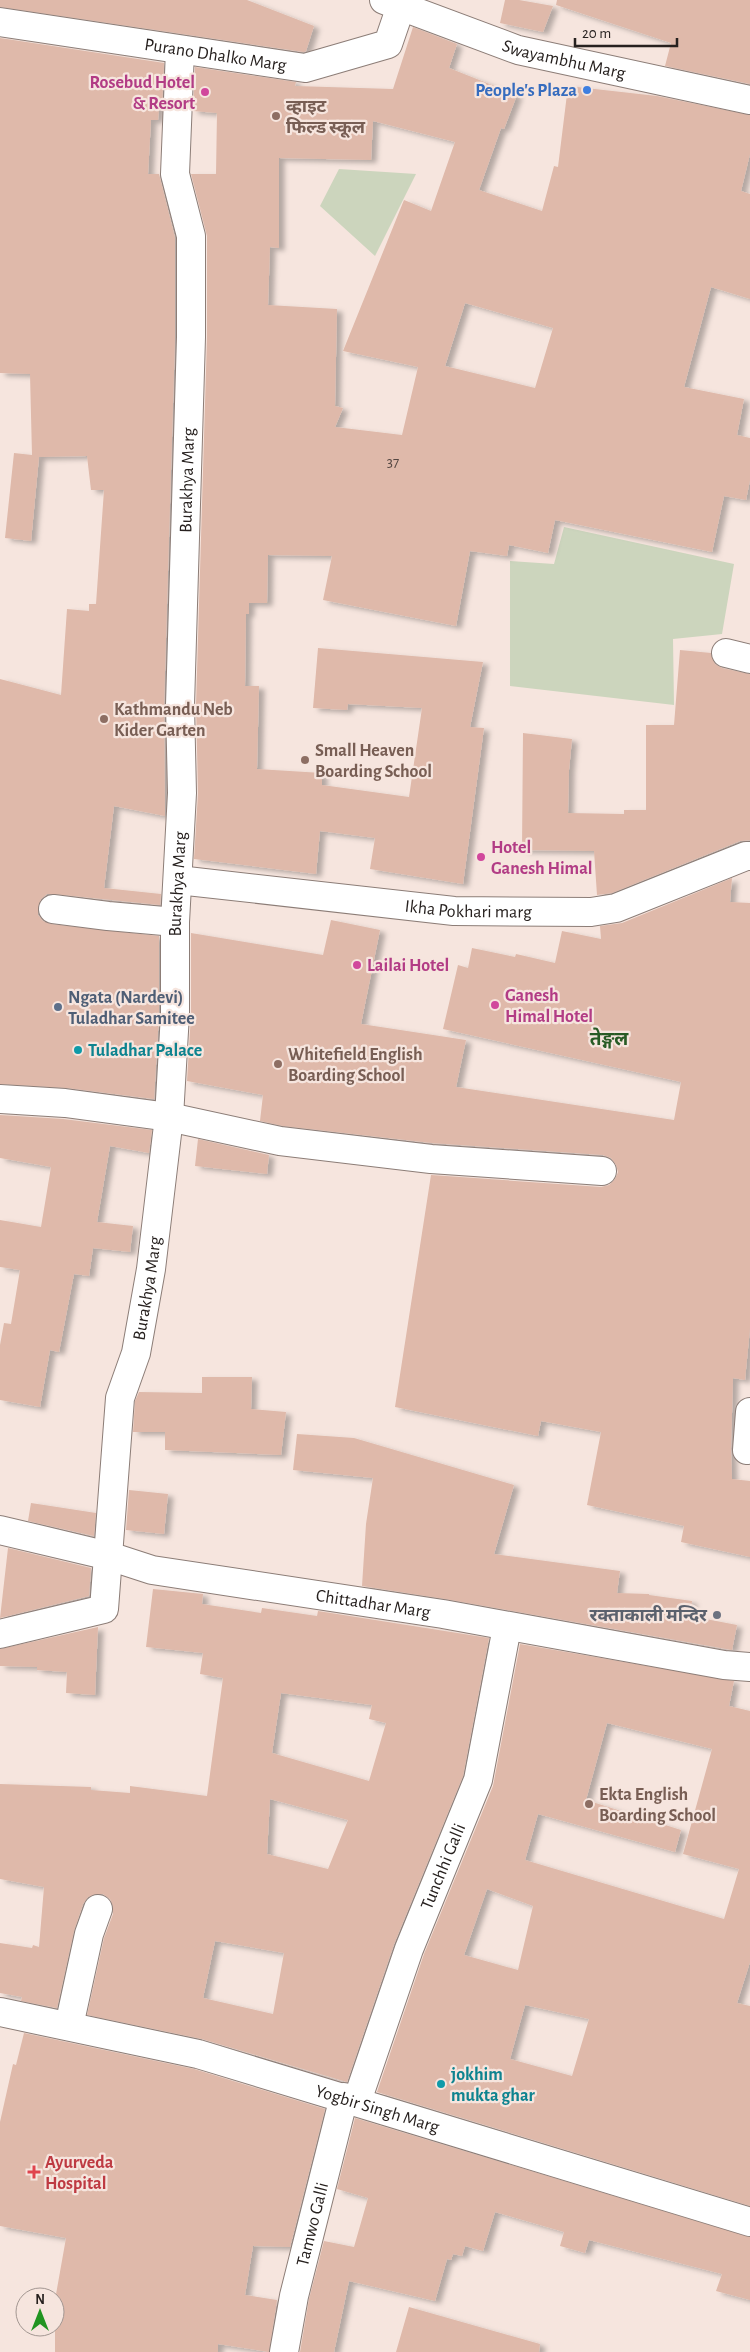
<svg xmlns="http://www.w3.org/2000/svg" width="750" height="2352" viewBox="0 0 750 2352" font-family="'Alegreya Sans','Noto Sans Devanagari',sans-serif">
  <defs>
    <filter id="shadow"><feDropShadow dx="5.5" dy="3" stdDeviation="2.5" flood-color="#0004"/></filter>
  </defs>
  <rect width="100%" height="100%" fill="#f6e5de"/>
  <path fill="#ccd5bd" d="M339,169L416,174L375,256L320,206Z
    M564,527L734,564L722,634L673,639L674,705L510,686V561L554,564Z"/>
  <path fill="#dfb9aa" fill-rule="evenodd" filter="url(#shadow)" d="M0,0H247L314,26L306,51L304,52L0,7Z
    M505,0H519L553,6L543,32L500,23Z
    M557,0H750V84L665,66L671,43L556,5Z
    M413,27L457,44L449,68L517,95L504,129L501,128L479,190L542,211L554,166L558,167L568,86L657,96L750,115V154L741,191L750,194V299L711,287L684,387L744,399L737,435L750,438V480L746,500L724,496L712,552L555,520L548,553L509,545L507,556L470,551L456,626L323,600L332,556L268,555L267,603H249V614H246L245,686H259L257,769L322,773V785L409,797L422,708L348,704L347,710L313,708L318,648L483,662L470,727L484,728L463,884L370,869L375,838L320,831L316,874L194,859L198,793L196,705L207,337V236L191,174H216L217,113L193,111L195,67L296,82L295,86L393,89ZM373,121L455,142L431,211L404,200L343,351L418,367L402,435L335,427L343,408L335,406L337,309L268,305L270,247L279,248V158L371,160ZM465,303L553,328L535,388L445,366Z
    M0,38L164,63L162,109H159L158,120H151L148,174H159L175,238V337L164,705L165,816L114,806L104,888L161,894L160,905L54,894H47L41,899L38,908V915L43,921L51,924L159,936V1014L154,1099L67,1088L0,1084V679L61,695L67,609L89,611V604H96L104,490H91L87,456L39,457L31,541L5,538L14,453L32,455L30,374L0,373Z
    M680,650L711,653L715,664L722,668L750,674V840L740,841L612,893L597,895L594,851L522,850L523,733L572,739L569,770L568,813L624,814V810H646V725H674Z
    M732,878L730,902L750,903V1328L745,1380L733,1378L731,1449L732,1479L750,1481V1557L681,1542L684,1526L587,1505L601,1432L541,1421L538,1436L395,1407L431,1175L601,1187L609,1185L615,1179L618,1172L616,1165L611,1158L603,1155L432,1143L283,1126L260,1121L263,1095L187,1081L191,1014V933L323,955L331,920L380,930L361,1024L466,1040L456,1087L674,1120L681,1082L443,1029L458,965L468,968L472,948L515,957L516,954L555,963L562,931L601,939L600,926L622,923Z
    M0,1115L63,1119L152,1130L149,1153L110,1146L97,1222L133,1226L130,1252L93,1248L89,1276L74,1274L59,1352L50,1350L40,1407L0,1400V1345L4,1323L11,1324L20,1270L0,1267V1220L41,1227L51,1167L0,1158Z
    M198,1139L269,1155L267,1174L195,1166Z
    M202,1377H252L251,1409L286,1412L281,1455L165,1450V1432H133L135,1401L139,1392L202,1393Z
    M297,1434L354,1438L514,1485L494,1554L620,1571L617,1593L649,1594V1595L692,1601L690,1616L737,1625L732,1650L445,1599L362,1586L366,1524L373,1478L293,1470Z
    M129,1490L168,1494L164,1534L126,1530Z
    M31,1503L96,1513L94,1536L28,1521Z
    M8,1548L91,1568L89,1596L0,1618Z
    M153,1589L203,1594L202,1604L261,1613L262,1608L317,1616L318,1611L489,1638L463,1776L394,1944L347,2082L202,2039L87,2015L104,1938L113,1914V1907L110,1899L103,1894H96L88,1897L83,1904L74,1931L57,2008L21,2001L22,1997L0,1993V1943L32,1948L33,1945L39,1947L44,1887L0,1879V1784L91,1787V1790L130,1793V1786L207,1796L223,1678L200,1674L203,1653L146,1647ZM281,1693L372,1705L369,1719L386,1723L369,1781L272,1753ZM270,1799L348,1820L328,1869L267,1854ZM215,1941L284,1953L273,2014L203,1998Z
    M98,1627L95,1695L66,1693L67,1672L37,1670V1667L0,1666V1649Z
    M520,1644L734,1681L729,1706L750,1711V1962L737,2003L750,2006V2206L377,2092L424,1954L493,1786ZM607,1723L712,1749L683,1854L739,1869L724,1919L525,1860L538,1814L675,1852L681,1830L586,1800ZM487,1889L533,1906L518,1970L464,1955ZM525,2005L589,2019L572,2076L510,2059Z
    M24,2033L194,2069L325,2109L290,2247L253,2246L245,2295L277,2300L269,2352L218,2344V2352H55V2300L66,2238L0,2226V2122L13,2064L16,2065Z
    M355,2118L750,2237V2300L716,2291L722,2274L589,2240L585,2253L560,2246L564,2232L495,2212L483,2251L465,2246L462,2256L453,2254L451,2260L447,2259L435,2301L349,2281L334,2352H300L309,2299L324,2241L354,2247L368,2198L337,2189Z
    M409,2307L540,2344L539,2352H396Z"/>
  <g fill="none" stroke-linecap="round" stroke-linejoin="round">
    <g stroke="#8c7d77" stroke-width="30">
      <g id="minor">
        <path id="s1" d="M384,0L518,50L750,100"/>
        <path id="s2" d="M0,22L305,68L388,44L401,6"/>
        <path d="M726,653L750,659"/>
        <path id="s3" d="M178,880L454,911L591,912L616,908L746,856H750"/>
        <path d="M53,909L108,916L175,922"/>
        <path d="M0,1099L65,1103L169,1117L280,1141L431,1159L602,1171"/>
        <path d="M747,1450L750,1412"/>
        <path id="s4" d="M0,1530L109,1556L152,1570L443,1614L724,1665L750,1667"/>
        <path id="s5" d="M0,1634L104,1609L120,1398L136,1353L151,1269L169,1117L175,1014V922L182,793L180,705L191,337V236L175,174L180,50"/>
        <path id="s6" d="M0,2012L198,2054L750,2222"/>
        <path d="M69,2026L89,1934L98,1909"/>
        <path id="s7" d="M357,2101L409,1949L478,1780L507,1627"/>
        <path id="s8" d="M284,2352L294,2296L344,2097"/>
      </g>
    </g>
    <use href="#minor" stroke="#fff" stroke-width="28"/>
  </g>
  <circle fill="#3f7fe0" stroke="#f6e5de" stroke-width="2" cx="587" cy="90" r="5"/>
  <g fill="#d1479c" stroke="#f6e5de" stroke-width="2">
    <circle cx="205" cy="92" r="5"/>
    <circle cx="481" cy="857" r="5"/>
    <circle cx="357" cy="965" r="5"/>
    <circle cx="495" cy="1005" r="5"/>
  </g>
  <g fill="#8d6e63" stroke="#f6e5de" stroke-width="2">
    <circle cx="276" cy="116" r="5"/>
    <circle cx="104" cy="719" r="5"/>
    <circle cx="305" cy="760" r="5"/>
    <circle cx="278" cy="1064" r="5"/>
    <circle cx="589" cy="1804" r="5"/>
  </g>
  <circle fill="#5c6f8a" stroke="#f6e5de" stroke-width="2" cx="58" cy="1007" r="5"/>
  <g fill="#0f9aa8" stroke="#f6e5de" stroke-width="2">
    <circle cx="78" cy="1050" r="5"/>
    <circle cx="441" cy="2084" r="5"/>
  </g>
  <circle fill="#6b7280" stroke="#f6e5de" stroke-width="2" cx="717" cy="1615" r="5"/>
  <path fill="#e0444e" stroke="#f6e5de" stroke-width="2" d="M31.5 2164.5h5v5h5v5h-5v5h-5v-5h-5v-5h5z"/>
  <g text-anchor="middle" stroke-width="4.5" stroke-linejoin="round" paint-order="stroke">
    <g font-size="15" fill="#554742">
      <text x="393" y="467">37</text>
    </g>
    <g font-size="18" fill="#27211f" stroke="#f6e5de">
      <text dy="6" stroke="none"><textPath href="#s2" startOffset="218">Purano Dhalko Marg</textPath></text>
      <text dy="6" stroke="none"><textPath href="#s1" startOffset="190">Swayambhu Marg</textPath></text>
      <text dy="6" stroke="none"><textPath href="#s5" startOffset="1242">Burakhya Marg</textPath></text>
      <text dy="6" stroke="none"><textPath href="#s5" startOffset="838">Burakhya Marg</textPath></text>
      <text dy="6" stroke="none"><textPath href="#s3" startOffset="292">Ikha Pokhari marg</textPath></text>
      <text dy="6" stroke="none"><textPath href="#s5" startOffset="432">Burakhya Marg</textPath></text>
      <text dy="6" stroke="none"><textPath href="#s4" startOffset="381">Chittadhar Marg</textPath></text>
      <text dy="6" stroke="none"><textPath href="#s7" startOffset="250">Tunchhi Galli</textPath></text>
      <text dy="6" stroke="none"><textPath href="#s6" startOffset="390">Yogbir Singh Marg</textPath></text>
      <text dy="6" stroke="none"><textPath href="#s8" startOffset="131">Tamwo Galli</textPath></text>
    </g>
    <g font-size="18" font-weight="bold" fill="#b23c85" stroke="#f6e5de" text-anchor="start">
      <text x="195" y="88" text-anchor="end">Rosebud Hotel<tspan x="195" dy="21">&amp; Resort</tspan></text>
      <text x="491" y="853">Hotel<tspan x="491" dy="21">Ganesh Himal</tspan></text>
      <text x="367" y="971">Lailai Hotel</text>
      <text x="505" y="1001">Ganesh<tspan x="505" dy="21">Himal Hotel</tspan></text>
    </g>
    <g font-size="18" font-weight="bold" fill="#366cbe" stroke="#f6e5de" text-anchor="end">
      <text x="577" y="96">People's Plaza</text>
    </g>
    <g font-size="18" font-weight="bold" fill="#785e54" stroke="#f6e5de" text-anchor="start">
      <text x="286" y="112">व्हाइट<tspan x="286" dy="21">फिल्ड स्कूल</tspan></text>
      <text x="114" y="715">Kathmandu Neb<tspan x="114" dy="21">Kider Garten</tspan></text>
      <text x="315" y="756">Small Heaven<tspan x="315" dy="21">Boarding School</tspan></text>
      <text x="288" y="1060">Whitefield English<tspan x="288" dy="21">Boarding School</tspan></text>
      <text x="599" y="1800">Ekta English<tspan x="599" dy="21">Boarding School</tspan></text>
    </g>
    <g font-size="18" font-weight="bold" fill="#4e5e75" stroke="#f6e5de" text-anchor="start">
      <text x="68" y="1003">Ngata (Nardevi)<tspan x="68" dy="21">Tuladhar Samitee</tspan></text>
    </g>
    <g font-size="18" font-weight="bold" fill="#0d838f" stroke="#f6e5de" text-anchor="start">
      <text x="88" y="1056">Tuladhar Palace</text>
      <text x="451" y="2080">jokhim<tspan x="451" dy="21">mukta ghar</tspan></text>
    </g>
    <g font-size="18" font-weight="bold" fill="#5b616d" stroke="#f6e5de" text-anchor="end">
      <text x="707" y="1621">रक्ताकाली मन्दिर</text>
    </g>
    <g font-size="18" font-weight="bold" fill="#be3a42" stroke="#f6e5de" text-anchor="start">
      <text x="45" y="2168">Ayurveda<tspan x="45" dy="21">Hospital</tspan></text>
    </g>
    <g font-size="19" font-weight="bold" fill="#285b25" stroke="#f6e5de">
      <text x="609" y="1045">तेङ्गल</text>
    </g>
  </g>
  <g transform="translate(40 2312)"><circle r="24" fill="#f6e5de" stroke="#a39792"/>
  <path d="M0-4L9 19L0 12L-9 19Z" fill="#219421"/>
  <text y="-8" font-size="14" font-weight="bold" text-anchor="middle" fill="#27211f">N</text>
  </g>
  <path d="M575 38v8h102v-8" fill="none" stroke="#27211f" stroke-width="2.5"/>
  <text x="582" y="38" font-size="15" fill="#27211f" stroke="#f6e5de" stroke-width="4" paint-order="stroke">20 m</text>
</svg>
